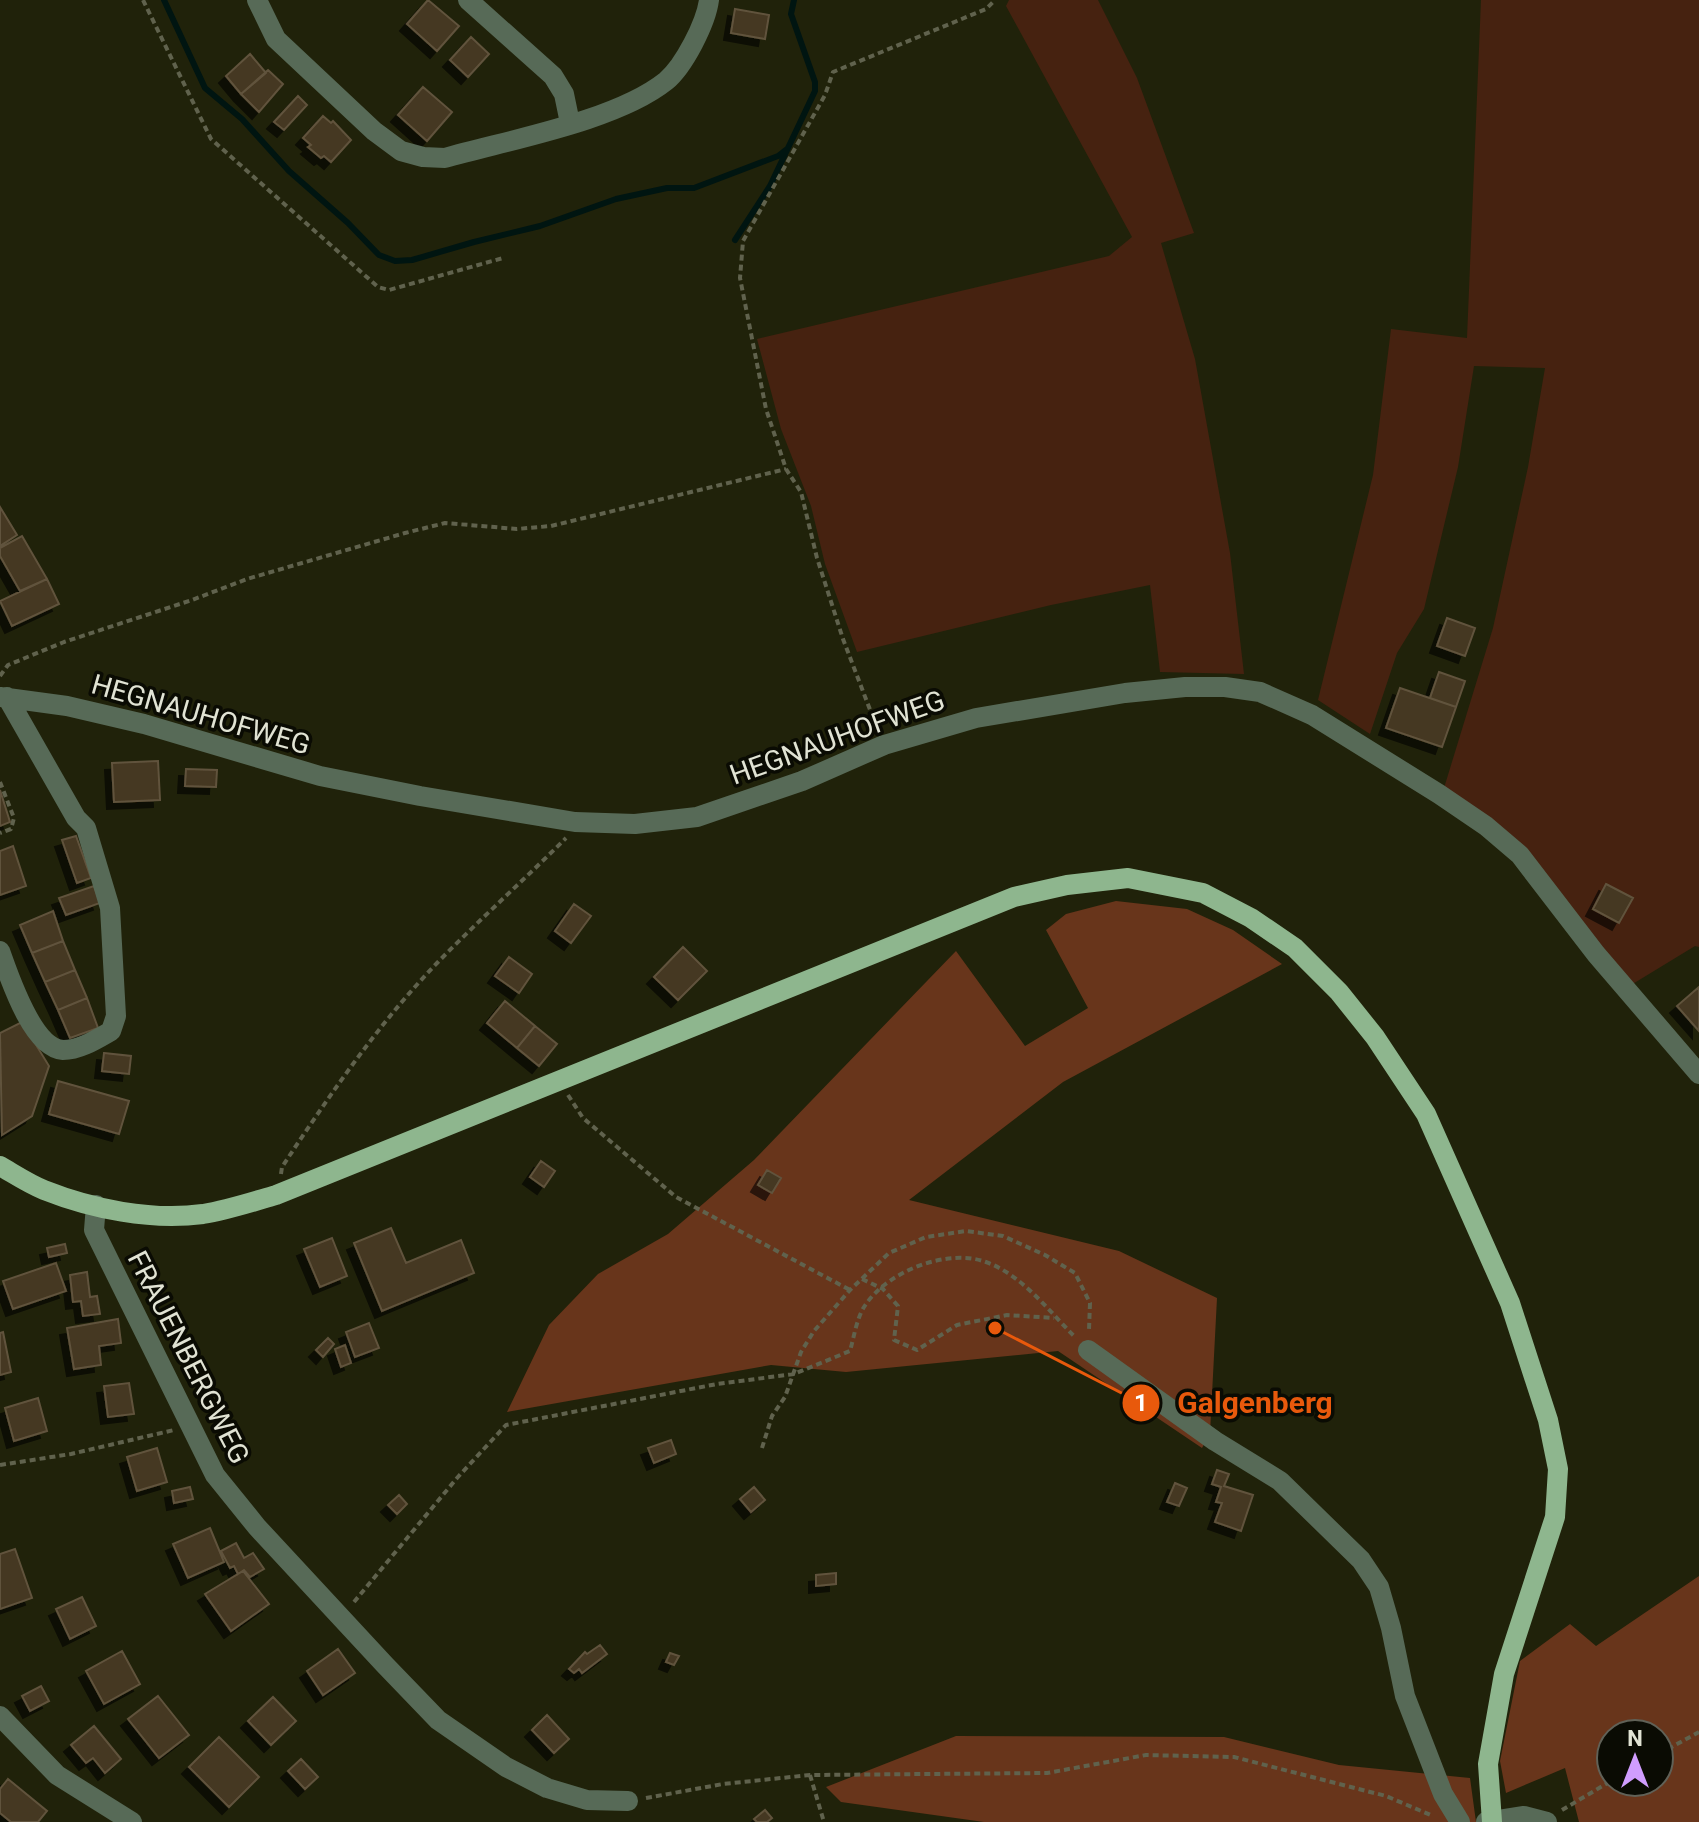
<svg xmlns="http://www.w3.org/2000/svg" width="1699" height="1822" viewBox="0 0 1699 1822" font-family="Roboto,sans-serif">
  <defs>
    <filter id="shadow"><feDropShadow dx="-7" dy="7" stdDeviation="0" flood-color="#0009"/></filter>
  </defs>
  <rect width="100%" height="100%" fill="#20220a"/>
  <path fill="#462210" d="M1009,0H1098L1137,78L1194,233L1161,243L1195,359L1230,553L1244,674L1160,672L1150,585L1051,605L857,652L825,564L811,506L781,429L757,339L1109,256L1132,237L1006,6Z
    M1481,0H1699V947L1695,946L1631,985L1444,788L1493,628L1528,467L1545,368L1474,366L1458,467L1424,609L1397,653L1370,734L1318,700L1373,475L1391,329L1467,338Z"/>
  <path fill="#68351b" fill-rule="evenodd" d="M1116,901L1187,909L1233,930L1282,964L1063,1082L909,1200L1119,1251L1217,1298L1210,1433L1202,1448L1058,1351L846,1372L771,1365L507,1412L549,1325L598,1274L668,1234L754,1160L956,951L1025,1046L1088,1008L1046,930L1066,914Z
    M1699,1576V1822H1579L1565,1768L1506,1793L1500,1761L1520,1661L1570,1624L1596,1646ZM1611,1734H1659V1782H1611Z
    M956,1736L1224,1737L1339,1765L1470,1778L1476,1822H984L841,1802L826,1787Z"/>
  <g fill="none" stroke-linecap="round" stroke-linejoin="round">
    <path stroke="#001511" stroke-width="6" d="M164,0L205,88L242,119L289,171L348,223L379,255L395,261L412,260L474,242L540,226L616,199L667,188H694L778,156L787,149
      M735,240L770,186L815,91V82L791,14L794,0"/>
  </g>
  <path fill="#443721" stroke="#61533c" stroke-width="2" filter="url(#shadow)" d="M428,0L459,26L437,51L407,24Z
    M735,9L769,15L765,39L731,33Z
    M471,37L489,54L468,77L450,60Z
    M250,54L266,73L241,94L226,76Z
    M268,70L283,84L259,112L241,94Z
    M423,87L452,112L427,141L398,115Z
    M298,96L307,105L284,130L274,122Z
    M323,116L331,123L333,121L351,140L331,162L324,156L321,158L308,147L311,145L303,138Z
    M0,507L17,535L0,546Z
    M22,536L47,579L20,591L0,556V548Z
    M47,579L59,604L12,626L0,601Z
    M1447,618L1475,628L1465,656L1437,646Z
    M1439,672L1465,681L1456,707L1430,698Z
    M1400,688L1456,707L1442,747L1386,728Z
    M158,761L160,800L114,802L112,763Z
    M186,769L217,770L216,787L185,786Z
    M0,790L10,822L0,826Z
    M76,836L91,878L77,883L62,840Z
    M13,846L26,886L0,895V851Z
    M1606,884L1633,898L1619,923L1593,909Z
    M94,886L100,903L66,915L59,898Z
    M574,904L591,916L571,943L555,931Z
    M53,911L63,941L32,953L20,925Z
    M63,941L75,970L45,982L32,953Z
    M683,947L707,971L678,1000L654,977Z
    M509,957L532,974L519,993L495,976Z
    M75,970L87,998L58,1010L45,982Z
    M1699,987V1031L1677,1006Z
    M87,998L98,1028L70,1038L58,1010Z
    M505,1001L535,1026L517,1048L487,1023Z
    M22,1022L49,1066L32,1116L2,1135L0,1033Z
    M535,1026L557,1044L539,1066L517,1048Z
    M104,1053L131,1056L129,1074L102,1071Z
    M58,1081L129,1101L119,1134L49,1114Z
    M541,1161L555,1171L544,1187L530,1177Z
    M767,1170L781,1178L772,1193L758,1185Z
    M391,1228L406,1263L461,1240L474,1273L382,1311L354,1243Z
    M332,1238L347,1276L320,1287L304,1249Z
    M65,1244L67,1253L49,1257L47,1248Z
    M56,1263L66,1291L13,1309L3,1281Z
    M87,1272L90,1297L97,1296L100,1314L83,1316L81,1301L73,1302L70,1275Z
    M118,1319L121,1343L99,1346L101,1365L74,1369L67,1328Z
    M369,1323L379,1348L355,1357L346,1332Z
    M3,1332L11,1372L0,1375V1333Z
    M328,1338L334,1344L323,1357L316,1350Z
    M345,1345L351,1363L341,1367L335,1349Z
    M129,1383L134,1414L108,1417L104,1386Z
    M38,1398L47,1431L14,1441L5,1408Z
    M671,1440L676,1454L654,1463L648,1448Z
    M157,1448L167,1482L137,1491L127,1457Z
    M1217,1470L1229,1474L1224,1486L1253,1495L1241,1531L1215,1522L1222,1503L1216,1502L1221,1487L1212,1484Z
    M1175,1483L1187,1488L1179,1506L1167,1502Z
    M190,1487L193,1499L174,1503L172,1491Z
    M754,1487L765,1500L751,1512L740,1499Z
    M399,1495L407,1504L397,1514L388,1505Z
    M210,1528L224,1562L188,1578L173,1544Z
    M236,1543L244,1558L253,1553L264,1569L250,1577L244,1570L238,1574L234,1566L230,1568L221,1551Z
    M15,1549L32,1598L0,1609V1554Z
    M243,1571L269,1604L231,1631L205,1594Z
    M836,1573V1584L816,1586V1575Z
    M82,1597L96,1626L70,1639L56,1609Z
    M600,1645L607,1654L582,1673L579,1669L574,1673L569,1669L585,1652L587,1654Z
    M338,1649L355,1673L323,1695L307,1671Z
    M122,1651L140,1684L104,1704L86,1671Z
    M670,1653L679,1656L674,1665L666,1662Z
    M41,1686L49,1701L30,1711L22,1696Z
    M158,1696L189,1735L159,1758L128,1719Z
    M273,1697L296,1721L271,1745L248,1721Z
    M547,1715L569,1739L554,1753L532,1730Z
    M94,1726L121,1759L105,1773L93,1758L86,1763L71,1745Z
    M219,1737L259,1777L229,1807L189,1767Z
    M301,1759L318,1777L305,1789L288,1771Z
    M8,1779L47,1811L38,1822H11L0,1813V1789Z
    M765,1810L772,1818L767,1822H757L754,1819Z"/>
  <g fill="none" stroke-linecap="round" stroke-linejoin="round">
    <path stroke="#60624d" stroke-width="4" stroke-dasharray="6 4" stroke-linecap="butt" d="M143,0L211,139L378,287L389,290L503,258
      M0,676L8,665L64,642L192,600L247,579L405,533L445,523L517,529L551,526L786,469
      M877,728L843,639L817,558L801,492L786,469L766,409L740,278L743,241L825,95L833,72L986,9L995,0
      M0,782L14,818L11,829L0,833
      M568,1095L583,1118L676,1197L850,1290
      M281,1174L282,1167C329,1096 378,1024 438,962C479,920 524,880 566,838
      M862,1279L883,1289L898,1306L894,1340L917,1350L957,1325L1007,1315L1054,1318
      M762,1448L772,1416L785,1397L801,1352L814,1331L850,1290L889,1253L926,1237L966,1231L1003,1236L1045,1255L1075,1273L1090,1303L1089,1330
      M0,1465L71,1454L174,1430
      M354,1602L457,1478L506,1425L717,1384L794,1374L850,1351C854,1337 857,1316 866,1304C889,1271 947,1248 986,1262C1022,1275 1048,1310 1074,1336
      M1659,1754L1699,1732
      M810,1775L824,1822
      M646,1798L723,1784L810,1775L1047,1773L1146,1755L1234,1757L1386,1796L1433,1816
      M1562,1810L1611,1781"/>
    <path stroke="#576a57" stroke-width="20" d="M257,0L276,39L374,131L401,151L423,157L445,158C508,140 616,121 666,81C684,66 706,23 709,0
      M468,0L553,76L564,94L570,123
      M0,697L67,706L144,724L320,776L420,796L575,822L635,824L697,817L802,781L884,745L976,718L1125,693L1185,687H1225L1260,692L1312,715L1439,794L1486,826L1520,855L1596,954L1699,1074
      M0,951C9,976 32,1048 63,1050C80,1050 97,1039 111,1031L116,1016L110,908L86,828L76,818L7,697
      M96,1205L94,1230L215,1475L257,1527L385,1665L438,1720L506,1767L547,1788L587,1800L628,1801
      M1088,1350L1215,1441L1280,1481L1361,1560L1379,1587L1391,1628L1405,1696L1443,1794L1460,1822
      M0,1716L57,1775L132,1822
      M1486,1822L1524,1816L1547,1822"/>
    <path stroke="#8eb68e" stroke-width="20" d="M0,1166C14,1174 29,1184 44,1190C92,1209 151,1221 203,1214C228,1210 252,1202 276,1195L1014,897L1067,885L1128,878L1203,893L1251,918L1295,948L1339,992L1375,1037L1426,1114L1510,1303L1548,1420L1558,1469L1555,1517L1504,1674L1488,1764L1492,1822"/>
  </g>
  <g text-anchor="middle" stroke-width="7" stroke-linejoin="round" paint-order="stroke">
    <g font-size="28" fill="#e1e3d4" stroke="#0a0b03">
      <text transform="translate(201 714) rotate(16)" y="10">HEGNAUHOFWEG</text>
      <text transform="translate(837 737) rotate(-20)" y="10">HEGNAUHOFWEG</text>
      <text transform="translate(189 1357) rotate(63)" y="10">FRAUENBERGWEG</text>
    </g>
  </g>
  <path fill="none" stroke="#e8590c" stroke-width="3" d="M995 1328L1141 1403"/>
  <g fill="#e8590c" stroke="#0a0b03" stroke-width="3">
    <circle cx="995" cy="1328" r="8"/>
    <circle cx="1141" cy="1403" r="20"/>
  </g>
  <g font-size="24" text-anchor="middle" font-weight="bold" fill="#fff">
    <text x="1141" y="1411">1</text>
  </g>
  <g font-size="30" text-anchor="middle" font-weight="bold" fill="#e8590c" stroke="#0a0b03" stroke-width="7" stroke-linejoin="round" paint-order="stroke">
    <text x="1255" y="1413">Galgenberg</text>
  </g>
  <g transform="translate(1635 1758)"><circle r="38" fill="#0a0b03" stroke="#606157" stroke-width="2"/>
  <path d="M0-6L14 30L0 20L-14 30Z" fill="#d09dfe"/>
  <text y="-12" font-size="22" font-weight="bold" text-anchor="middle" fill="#e1e3d4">N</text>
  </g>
</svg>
